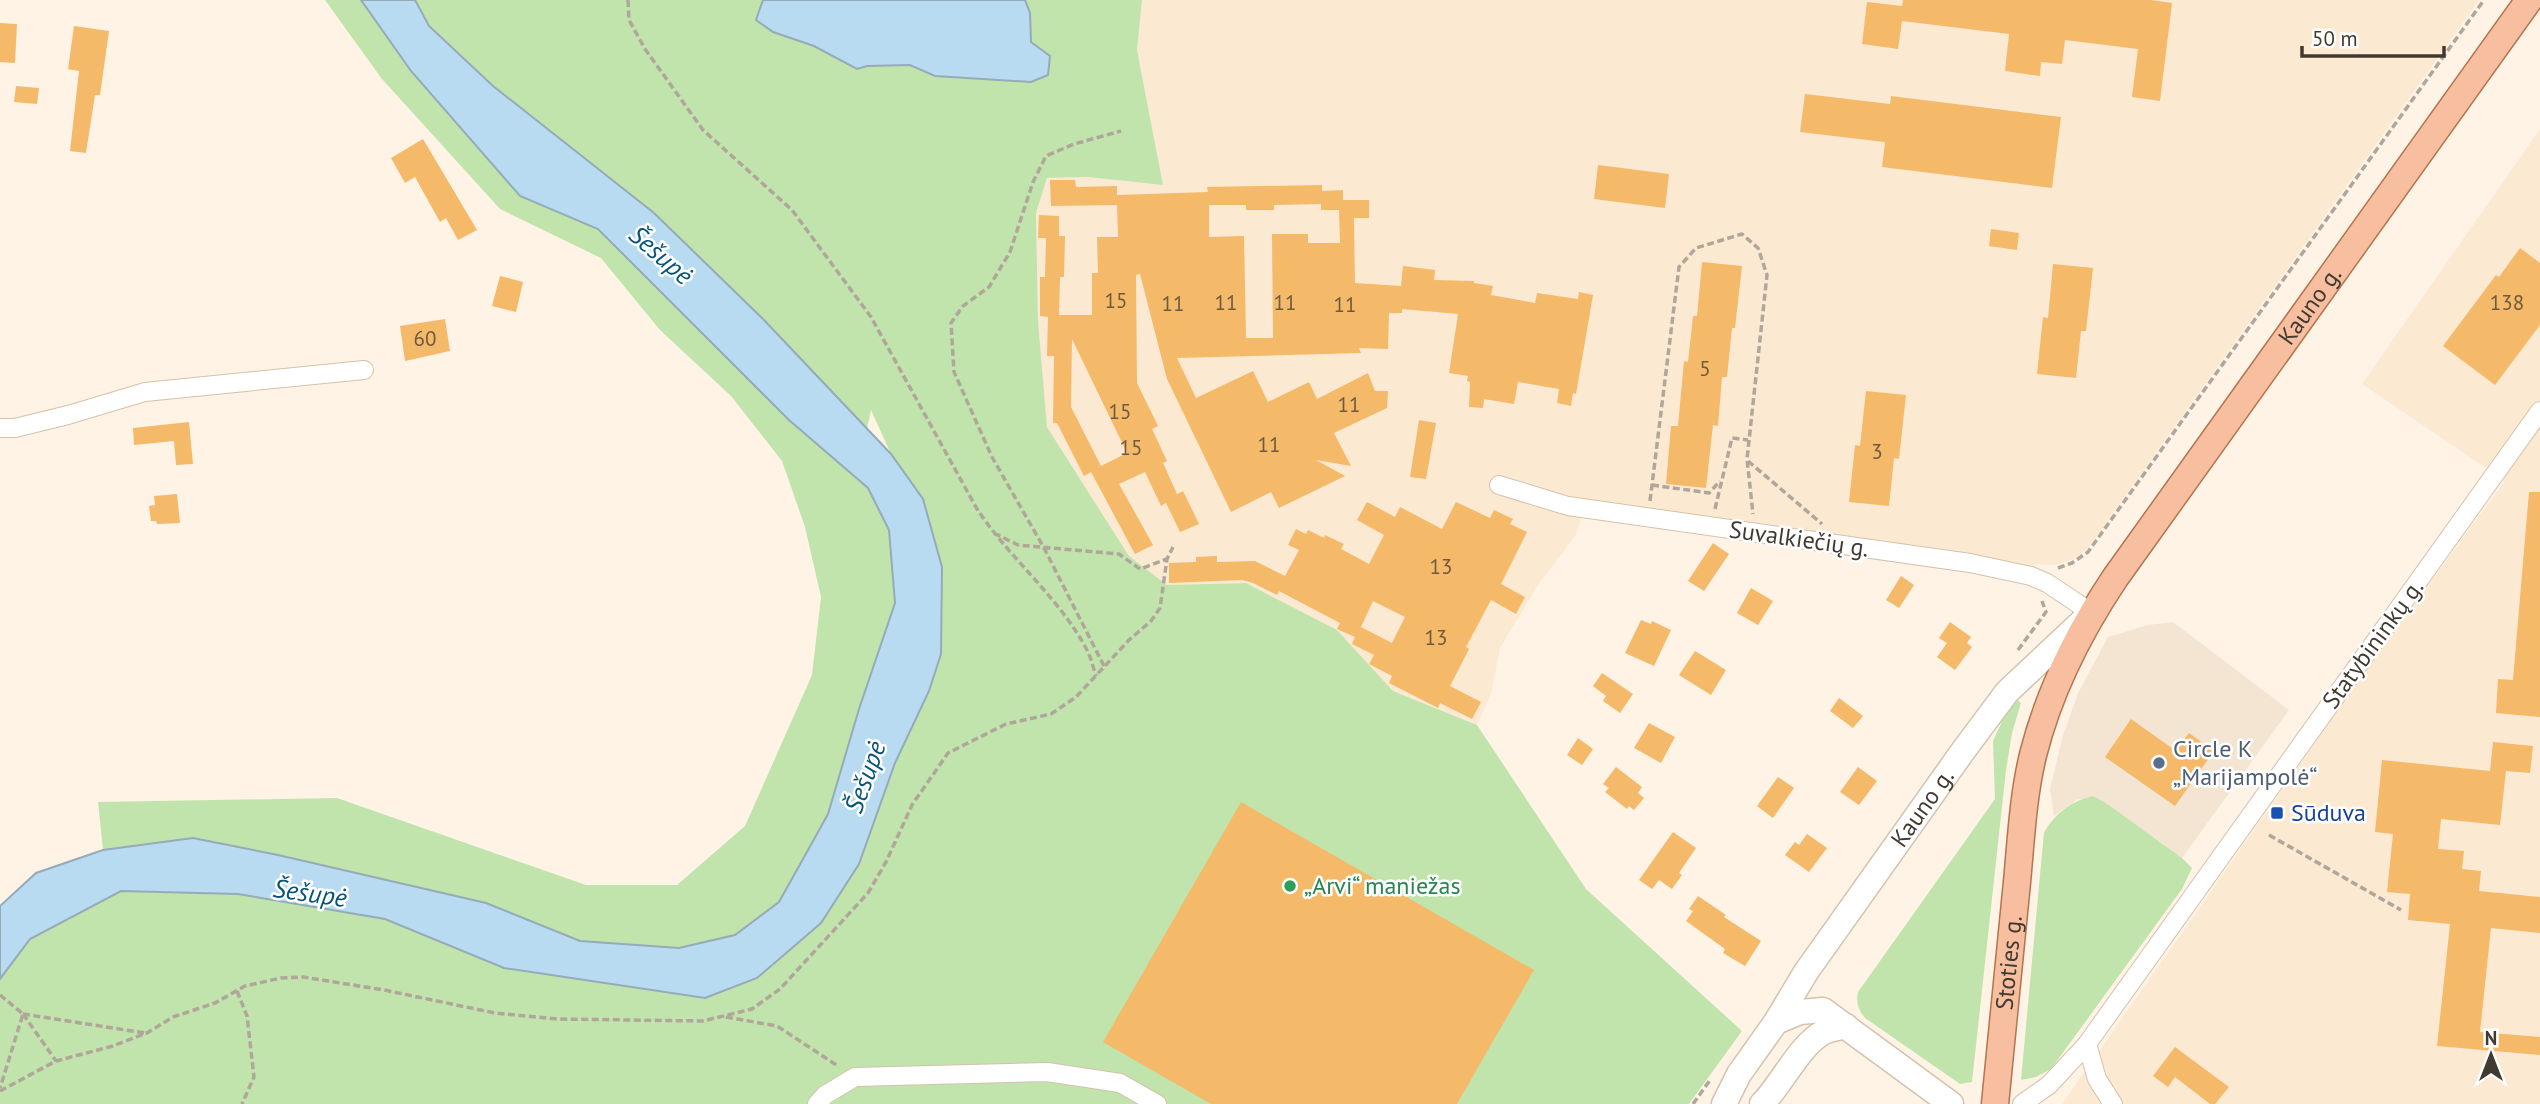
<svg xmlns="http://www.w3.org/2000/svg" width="2540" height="1104" viewBox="0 0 2540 1104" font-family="'PT Sans',sans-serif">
  <rect width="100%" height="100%" fill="#fef3e5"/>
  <path fill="#f3e5d2" d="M2173,622L2289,710L2182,858L2106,803L2078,799L2054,816L2050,789L2063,735L2079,691L2108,637L2148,625Z"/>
  <path fill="#fce9d2" d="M1142,0H2479L2088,548L2074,559L2056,565L2035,564L2031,576L1584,508L1576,535L1538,585L1500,648L1491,694L1477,725L1393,691L1337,630L1246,583L1167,585L1129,556L1047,427L1038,321L1036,213L1047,178L1088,177L1163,185L1137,50Z
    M2540,129V1104H2062L2366,670L2505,481L2362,384Z"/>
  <path fill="#c1e4ad" d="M325,0H361L411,71L520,196L598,229L789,420L868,488L889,530L896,603L859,709L828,814L779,902L735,935L679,948L580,941L486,903L278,855L193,838L103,850L98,802L337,798L586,885H677L745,826L812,675L821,597L805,527L782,461L731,396L660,330L601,258L500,209L382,79Z
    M415,0H763L756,19L773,32L814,46L857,69L867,66L910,65L935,76L1031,42L1030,13L1025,0H1142L1137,50L1163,185L1088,177L1047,178L1036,213L1038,321L1047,427L1129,556L1167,585L1246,583L1337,630L1393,691L1477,725L1586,889L1742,1031L1689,1104H0V979L30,939L121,891L238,894L385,919L504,968L704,998L757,978L895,763L929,691L923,499L891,454L871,410L867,429L764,320L654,213L493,86L429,26Z
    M2016,699L2021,703L2012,733L2006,770L1972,1082L1960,1084L1865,1018C1858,1009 1856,1003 1858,992L1995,799L1993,741L2004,717Z
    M2093,796L2106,803L2182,858L2192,868L2182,889L2051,1069L2036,1077L2021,1080L2044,832C2056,813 2071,801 2093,796Z"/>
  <path fill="#b9dbf1" stroke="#95abb7" stroke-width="2" d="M361,0H415L429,26L493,86L654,213L764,320L891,454L923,499L942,567L941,654L929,691L895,763L859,864L821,923L757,978L705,998L504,968L385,919L238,894L121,891L30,939L0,979V906L36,873L103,850L193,838L278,855L486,903L580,941L679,948L735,935L779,902L828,814L859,709L895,603L889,530L868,488L789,420L598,229L520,196L411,71Z
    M763,0H1025L1030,13L1031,42L1050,56L1048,75L1031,82L935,76L910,65L867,66L857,69L814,46L773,32L756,20Z"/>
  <path fill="#f5b96a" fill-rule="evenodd" d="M1903,0H2151L2172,3L2160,101L2132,97L2138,49L2065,40L2062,64L2041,62L2040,76L2005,71L2009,34L1902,21L1898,49L1862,44L1867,2L1902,6Z
    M0,23L17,24L15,63L0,62Z
    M74,26L109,31L100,95H95L86,153L70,151L79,71L68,69Z
    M16,86L39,88L37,104L14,102Z
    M1805,94L1890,104L1891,96L2061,117L2052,188L1882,167L1885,142L1800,132Z
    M423,139L477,230L458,240L446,218L440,222L415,177L405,183L391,158Z
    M1598,165L1669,174L1665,208L1594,199Z
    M1050,180H1075L1076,187L1117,186V195L1208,192L1207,187L1322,185V191L1343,190V200H1369V218H1354L1355,283L1401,286L1403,266L1435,270L1434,280L1474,281V283L1493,286L1491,295L1535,303L1537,293L1578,299L1579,292L1593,295L1576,394L1573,393L1571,406L1557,403L1559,389L1518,382L1514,404L1484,399L1483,408L1469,407L1470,382L1467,381L1468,376L1449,373L1458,314L1402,309V313H1389L1388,349L1359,348L1361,353L1177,358L1196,398L1253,371L1268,402L1309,382L1317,399L1368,373L1375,391H1388L1387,408L1334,433L1351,466L1316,460L1345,476L1279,508L1271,492L1231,512L1167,379L1140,274L1136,275L1137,383L1158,426L1152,429L1167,461L1163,463L1177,494L1183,491L1199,524L1180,532L1166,503L1161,506L1145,472L1119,484L1153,545L1135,554L1091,472L1084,476L1057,423H1053L1054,356H1047L1048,317L1040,316V277H1045L1046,238H1038L1039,215L1059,216V236H1065L1064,277H1060L1059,315H1092V273H1098L1097,237H1118L1117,205L1051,206ZM1321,204V210H1339L1340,243H1308V234H1272L1273,338H1246L1244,236L1209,237V205H1246V210H1274V205ZM1072,339L1127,453L1101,466L1071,407Z
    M1991,229L2019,233L2017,250L1989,246Z
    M2520,248L2540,263V325L2495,385L2443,346L2496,275L2499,277Z
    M1702,262L1742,266L1735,328H1732L1727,377H1722L1718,426L1713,425L1706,488L1666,484L1671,426H1678L1684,361L1688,362L1693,316H1697Z
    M2053,264L2093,268L2086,331H2081L2076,378L2037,374L2043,317L2048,318Z
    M500,276L523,282L516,312L492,306Z
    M445,319L450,351L405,361L400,326Z
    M1866,391L1906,395L1899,459L1894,458L1889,506L1849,502L1855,445L1860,446Z
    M1419,420L1436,423L1426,479L1410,477Z
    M189,422L193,464L176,465L174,441L134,445L133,428Z
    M2529,492H2540V717L2496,713L2498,679L2513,680Z
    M177,494L180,523L157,524L156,521H151L149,506L155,505L154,496Z
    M1367,502L1395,517L1400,507L1442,529L1456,502L1490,518L1494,510L1513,519L1510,524L1527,532L1501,584L1525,597L1516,614L1491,600L1466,647L1469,649L1450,686L1481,702L1472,719L1440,703L1438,708L1389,683L1392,676L1369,664L1374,655L1352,644L1355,637L1337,629L1340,623L1279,591L1277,595L1253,583L1242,580L1169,583V563L1196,562V557L1217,556V562L1255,561L1285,576L1299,550L1288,545L1296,529L1306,534L1308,530L1324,538L1325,535L1344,544L1341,549L1369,564L1384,535L1357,520ZM1373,601L1405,617L1392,643L1361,627Z
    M1713,543L1729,554L1704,591L1688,581Z
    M1901,576L1914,585L1899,608L1886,600Z
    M1751,588L1773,601L1758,625L1737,613Z
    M1641,620L1651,624L1652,621L1671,630L1654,666L1625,653Z
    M1950,622L1971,637L1967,643L1972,647L1955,670L1937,657L1947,643L1939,638Z
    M1695,651L1726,670L1711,695L1679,675Z
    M1602,673L1633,694L1620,713L1603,701L1606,696L1593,686Z
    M1839,698L1863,716L1853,728L1830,711Z
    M2131,719L2176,751L2189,733L2214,751L2175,806L2105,757Z
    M1649,723L1675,737L1661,763L1634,748Z
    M1578,738L1593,749L1582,765L1567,755Z
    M2493,742L2533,746L2530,773L2506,771L2500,825L2441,819L2438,849L2464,851L2462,869L2481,871L2479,891L2540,897V933L2491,928L2480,1032L2540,1037V1055L2437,1046L2450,924L2408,920L2410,894L2387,892L2393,834L2375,832L2382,760L2490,771Z
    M1616,767L1642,787L1638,793L1644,798L1634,810L1629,806L1627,809L1605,792L1609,788L1603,784Z
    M1858,767L1877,781L1859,805L1840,792Z
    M1778,777L1794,788L1773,818L1757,806Z
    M1241,802L1534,970L1457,1104H1211L1103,1042Z
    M1673,832L1696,848L1679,873L1682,875L1672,889L1659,880L1652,889L1639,880Z
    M1807,834L1827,848L1809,872L1785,855L1795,842L1799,845Z
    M1698,896L1726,915L1724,917L1761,941L1745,966L1723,953L1725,949L1686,921L1693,911L1689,909Z
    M2175,1047L2229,1087L2215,1104H2210L2175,1077L2168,1087L2153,1076Z"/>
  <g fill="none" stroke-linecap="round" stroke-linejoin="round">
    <g stroke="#d4c2ac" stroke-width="20">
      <path id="street" d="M0,428H15L68,415L145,392L364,370
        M1499,485L1568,506L1970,563L2031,576L2047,583L2092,613
        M2087,1044L2097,1079L2113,1104
        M817,1104L825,1095L855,1077L1047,1072L1120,1083L1157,1104
        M2022,1104L2049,1085L2087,1044L2540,411"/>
    </g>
    <g stroke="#d4c2ac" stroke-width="27">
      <g id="secondary">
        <path d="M1776,1022L1800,1012L1823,1010L1951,1104"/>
        <path id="s1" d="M1724,1104L1739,1074L1776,1022L1806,972L1963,751L2007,692L2089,615"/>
        <path d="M1762,1104C1782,1084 1800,1044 1824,1032C1831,1029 1839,1028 1846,1026"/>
      </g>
    </g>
    <g stroke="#b37450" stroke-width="29">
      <g id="primary">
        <path id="s2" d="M1995,1104C2002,1030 2010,956 2017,882C2021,840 2023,796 2033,755C2049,691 2079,632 2115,578L2529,0"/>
      </g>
    </g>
    <path stroke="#b0a69a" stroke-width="3.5" stroke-dasharray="7 3.5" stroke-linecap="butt" d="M628,0L629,20L645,49L703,130L792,210L871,317L977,509C1010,559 1059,597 1087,650C1091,658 1093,667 1096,676
      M1748,461L1822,524
      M1652,485L1709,493L1720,481
      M1650,501L1679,267L1696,248L1742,234L1758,248L1767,275L1747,459L1753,514
      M1715,509L1732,438L1748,440
      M994,533L1018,545L1119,554L1140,569L1167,559
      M2058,568L2072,563L2088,552L2484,0
      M2018,650L2046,612L2042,601
      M1104,666L1044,548L992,457L954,372L951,323L963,306L989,287L1010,252L1033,182L1046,156L1074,144L1121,131
      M2269,835L2401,910
      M237,991L247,1016L254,1077L242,1104
      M0,995L23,1014L0,1088
      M23,1014L145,1033
      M23,1014L56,1061
      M726,1017L777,1026L838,1066
      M0,1091L56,1061L113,1046L147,1033L173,1017L215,1003L245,986L281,978L303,977L384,990L495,1013L557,1019L703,1021L752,1009L780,989L868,893L886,862L912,805L948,753L1006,724L1051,714L1076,697L1129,640L1151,621L1160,608L1167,559L1173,547
      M1693,1104L1710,1080"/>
    <use href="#street" stroke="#fff" stroke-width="18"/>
    <use href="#secondary" stroke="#fff" stroke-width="24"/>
    <use href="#primary" stroke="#f7bea0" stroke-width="26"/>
  </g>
  <circle fill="#5c6f8a" stroke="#fff" stroke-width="2.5" cx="2159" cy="763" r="7"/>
  <rect fill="#1a4fb4" stroke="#fff" stroke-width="2.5" x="2270" y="806" width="14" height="14" rx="3.5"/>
  <circle fill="#2e9e5b" stroke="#fff" stroke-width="2.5" cx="1290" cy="886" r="7"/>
  <g text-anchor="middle" stroke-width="5" stroke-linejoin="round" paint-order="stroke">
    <g font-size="21" fill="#6e5a3f">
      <text x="1116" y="308">15</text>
      <text x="1226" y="310">11</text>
      <text x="1285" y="310">11</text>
      <text x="2507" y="310">138</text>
      <text x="1173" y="311">11</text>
      <text x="1345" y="312">11</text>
      <text x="425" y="346">60</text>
      <text x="1705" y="376">5</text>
      <text x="1349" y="412">11</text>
      <text x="1120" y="419">15</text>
      <text x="1269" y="452">11</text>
      <text x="1131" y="455">15</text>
      <text x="1877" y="459">3</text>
      <text x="1441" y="574">13</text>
      <text x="1436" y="645">13</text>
    </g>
    <g font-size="24" fill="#413a31" stroke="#fff">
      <text dy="8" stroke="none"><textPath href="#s2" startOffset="882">Kauno g.</textPath></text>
      <text transform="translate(1799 539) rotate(8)" y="8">Suvalkiečių g.</text>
      <text transform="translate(2373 644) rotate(-54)" y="8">Statybininkų g.</text>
      <text dy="8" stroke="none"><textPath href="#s1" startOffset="357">Kauno g.</textPath></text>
      <text dy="8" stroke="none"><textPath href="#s2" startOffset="142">Stoties g.</textPath></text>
    </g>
    <g font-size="24" fill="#4e5e75" stroke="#fff" text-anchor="start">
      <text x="2173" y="757">Circle K<tspan x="2173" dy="28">„Marijampolė“</tspan></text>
    </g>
    <g font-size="24" fill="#164399" stroke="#fff" text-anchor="start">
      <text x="2291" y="821">Sūduva</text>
    </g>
    <g font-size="24" fill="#27864d" stroke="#fff" text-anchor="start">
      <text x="1304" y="894">„Arvi“ maniežas</text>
    </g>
    <g font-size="26" font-style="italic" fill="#065478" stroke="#fff">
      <text transform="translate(661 255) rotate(41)" y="9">Šešupė</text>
      <text transform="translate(865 777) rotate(-70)" y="9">Šešupė</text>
      <text transform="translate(310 893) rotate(8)" y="9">Šešupė</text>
    </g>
  </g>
  <g transform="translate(2491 1055)" stroke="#ffffff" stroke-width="5" paint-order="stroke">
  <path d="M0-5L12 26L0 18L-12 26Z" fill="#413a31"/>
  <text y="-10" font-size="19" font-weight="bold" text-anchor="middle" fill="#413a31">N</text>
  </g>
  <path d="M2302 46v10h142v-10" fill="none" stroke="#413a31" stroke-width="3.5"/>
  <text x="2312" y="46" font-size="21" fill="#413a31" stroke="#ffffff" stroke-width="5" paint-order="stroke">50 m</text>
</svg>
